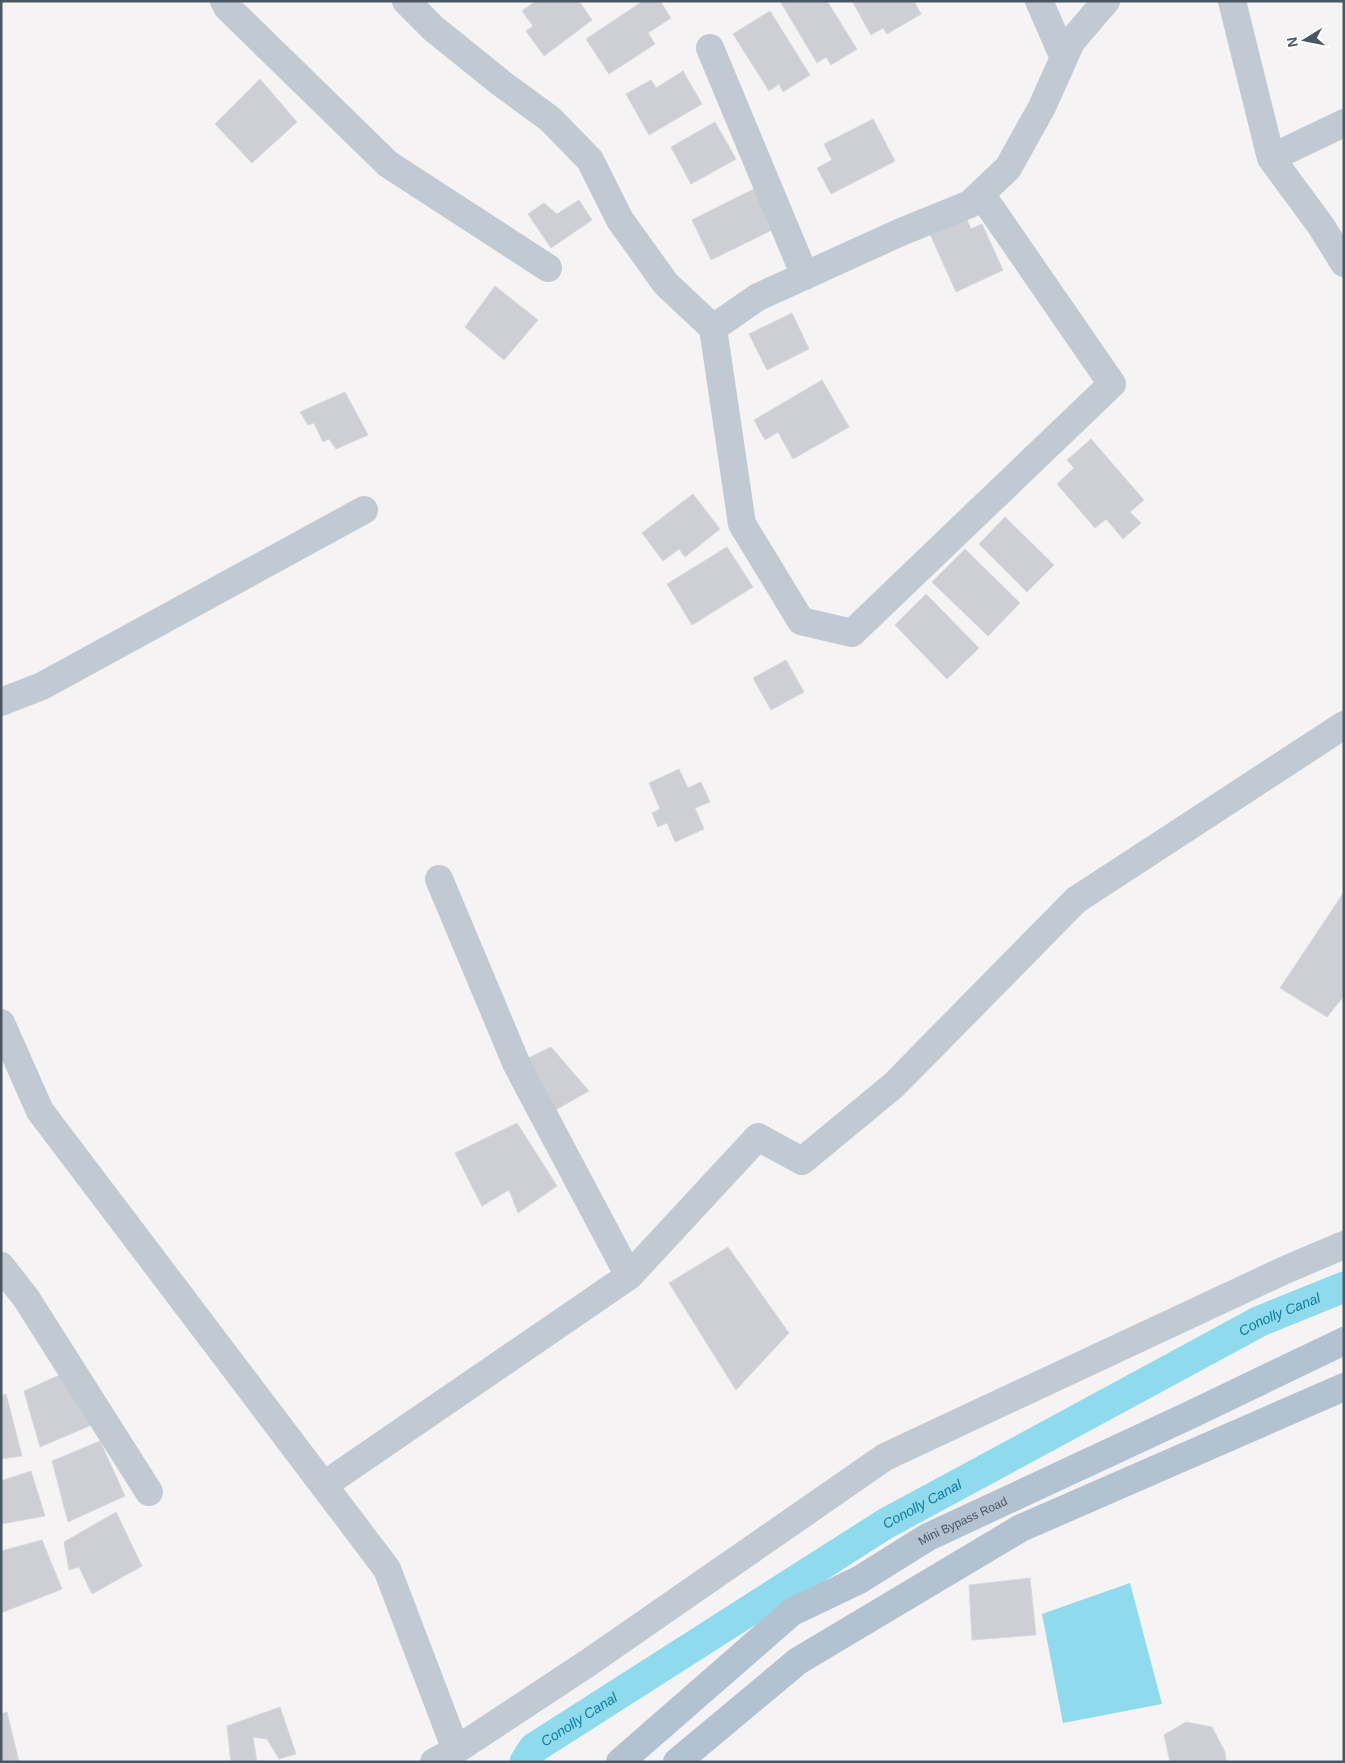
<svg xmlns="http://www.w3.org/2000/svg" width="1345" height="1763" viewBox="0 0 1345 1763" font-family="Helvetica,sans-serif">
  <rect width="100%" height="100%" fill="#f5f3f3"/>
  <path fill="#90daee" d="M1130,1583L1162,1704L1063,1723L1042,1614Z"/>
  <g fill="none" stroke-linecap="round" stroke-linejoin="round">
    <path stroke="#90daee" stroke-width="31" id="s1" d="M525,1762L534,1748L885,1524L1260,1321L1344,1287"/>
  </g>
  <path fill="#cdcfd5" stroke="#d7d9de" d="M536,1H579L592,20L544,56L526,31L533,26L522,11Z
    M643,1H660L671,18L648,33L655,44L609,74L586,39Z
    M780,1H827L857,49L831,65L826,57L817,63Z
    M852,1H914L921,14L887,34L883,28L871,35Z
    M770,11L810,75L783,92L779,84L769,91L733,34Z
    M683,71L702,104L649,135L626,94L651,80L656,88Z
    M260,79L297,122L252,163L215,124Z
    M873,119L895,161L831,194L817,168L832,160L824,144Z
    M715,122L736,159L691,184L671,147Z
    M754,189L774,229L711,260L692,220Z
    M579,200L592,220L551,248L528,214L544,203L557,214Z
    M965,215L971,229L982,224L1003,270L956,292L929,232Z
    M495,286L538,320L504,360L465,327Z
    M792,313L809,349L767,370L749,334Z
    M822,380L849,427L793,459L778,432L765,440L754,420Z
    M345,392L368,435L336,449L329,439L323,442L314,423L308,425L300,412Z
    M1091,439L1144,500L1130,512L1141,523L1123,539L1106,519L1095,528L1057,484L1074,468L1067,460Z
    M693,494L720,529L685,557L679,549L663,561L642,533Z
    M1005,517L1054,565L1027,592L979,544Z
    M727,547L753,587L692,625L667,584Z
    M965,549L1020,603L988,636L932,582Z
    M926,594L979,648L947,679L895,625Z
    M786,660L804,692L771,710L753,678Z
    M679,769L688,788L701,782L710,802L695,808L704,829L675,842L667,823L658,827L652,813L660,809L649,783Z
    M1344,892V996L1327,1017L1280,988Z
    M551,1047L589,1091L550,1113L506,1069Z
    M517,1123L557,1186L518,1213L509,1190L482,1206L455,1153Z
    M728,1247L789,1333L736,1390L669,1283Z
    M62,1374L94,1424L40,1447L24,1391Z
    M6,1394L22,1456L1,1459V1396Z
    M100,1441L125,1496L68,1522L52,1461Z
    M31,1471L45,1516L1,1524V1481Z
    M116,1512L142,1566L92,1594L79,1567L69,1570L64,1542Z
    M42,1540L62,1589L1,1613V1551Z
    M1030,1578L1036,1635L972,1640L969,1585Z
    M280,1707L296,1754L279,1759L267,1739L253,1737L257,1762H231L227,1726Z
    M7,1712L19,1762H1V1714Z
    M1186,1722L1212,1727L1225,1752L1226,1762H1170L1164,1735Z"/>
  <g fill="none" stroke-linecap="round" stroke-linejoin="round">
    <path stroke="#c1cad2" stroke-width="28" d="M224,1L227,7L388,164L548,268
      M406,1L434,29L501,83L550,119L590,160L620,220L666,284L713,328L758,297L901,232L970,204L1008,168L1042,107L1071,42L1106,1
      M1039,1L1064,58
      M1232,1L1271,158L1321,226L1344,263
      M710,48L805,276
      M1271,158L1344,123
      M713,328L742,524L801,621L852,633L1112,384L981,194
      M1,702L42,686L364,510
      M439,879L517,1065L629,1276
      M1,1023L40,1111L387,1569L456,1750
      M1,1266L26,1298L149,1492
      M324,1485L629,1276L758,1137L802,1161L894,1085L1076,900L1344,725
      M434,1762L456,1750L588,1663L885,1457L1285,1270L1344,1245"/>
    <g stroke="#b3c2d1" stroke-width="28">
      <path id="s2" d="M620,1762L792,1612L859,1580L928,1537L1190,1415L1344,1341"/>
      <path d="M677,1762L798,1661L1021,1528L1344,1387"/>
    </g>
  </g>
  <g text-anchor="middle" stroke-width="4.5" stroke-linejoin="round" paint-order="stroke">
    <g font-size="12" fill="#4a5661" stroke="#fff">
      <text dy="4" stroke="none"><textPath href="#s2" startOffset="422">Mini Bypass Road</textPath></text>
    </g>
    <g font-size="14" font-style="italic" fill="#0c7c9b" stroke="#fff">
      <text dy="5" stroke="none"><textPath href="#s1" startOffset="880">Conolly Canal</textPath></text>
      <text dy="5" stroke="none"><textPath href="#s1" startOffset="475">Conolly Canal</textPath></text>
      <text dy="5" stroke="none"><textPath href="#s1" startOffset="70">Conolly Canal</textPath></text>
    </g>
  </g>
  <rect width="1345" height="1763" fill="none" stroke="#4a5661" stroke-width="5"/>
  <g transform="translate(1305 40) rotate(260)" stroke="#ffffff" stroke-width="4" paint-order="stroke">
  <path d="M0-4L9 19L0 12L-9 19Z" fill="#4a5661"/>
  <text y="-8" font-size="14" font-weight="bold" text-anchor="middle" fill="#4a5661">N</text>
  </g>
</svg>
